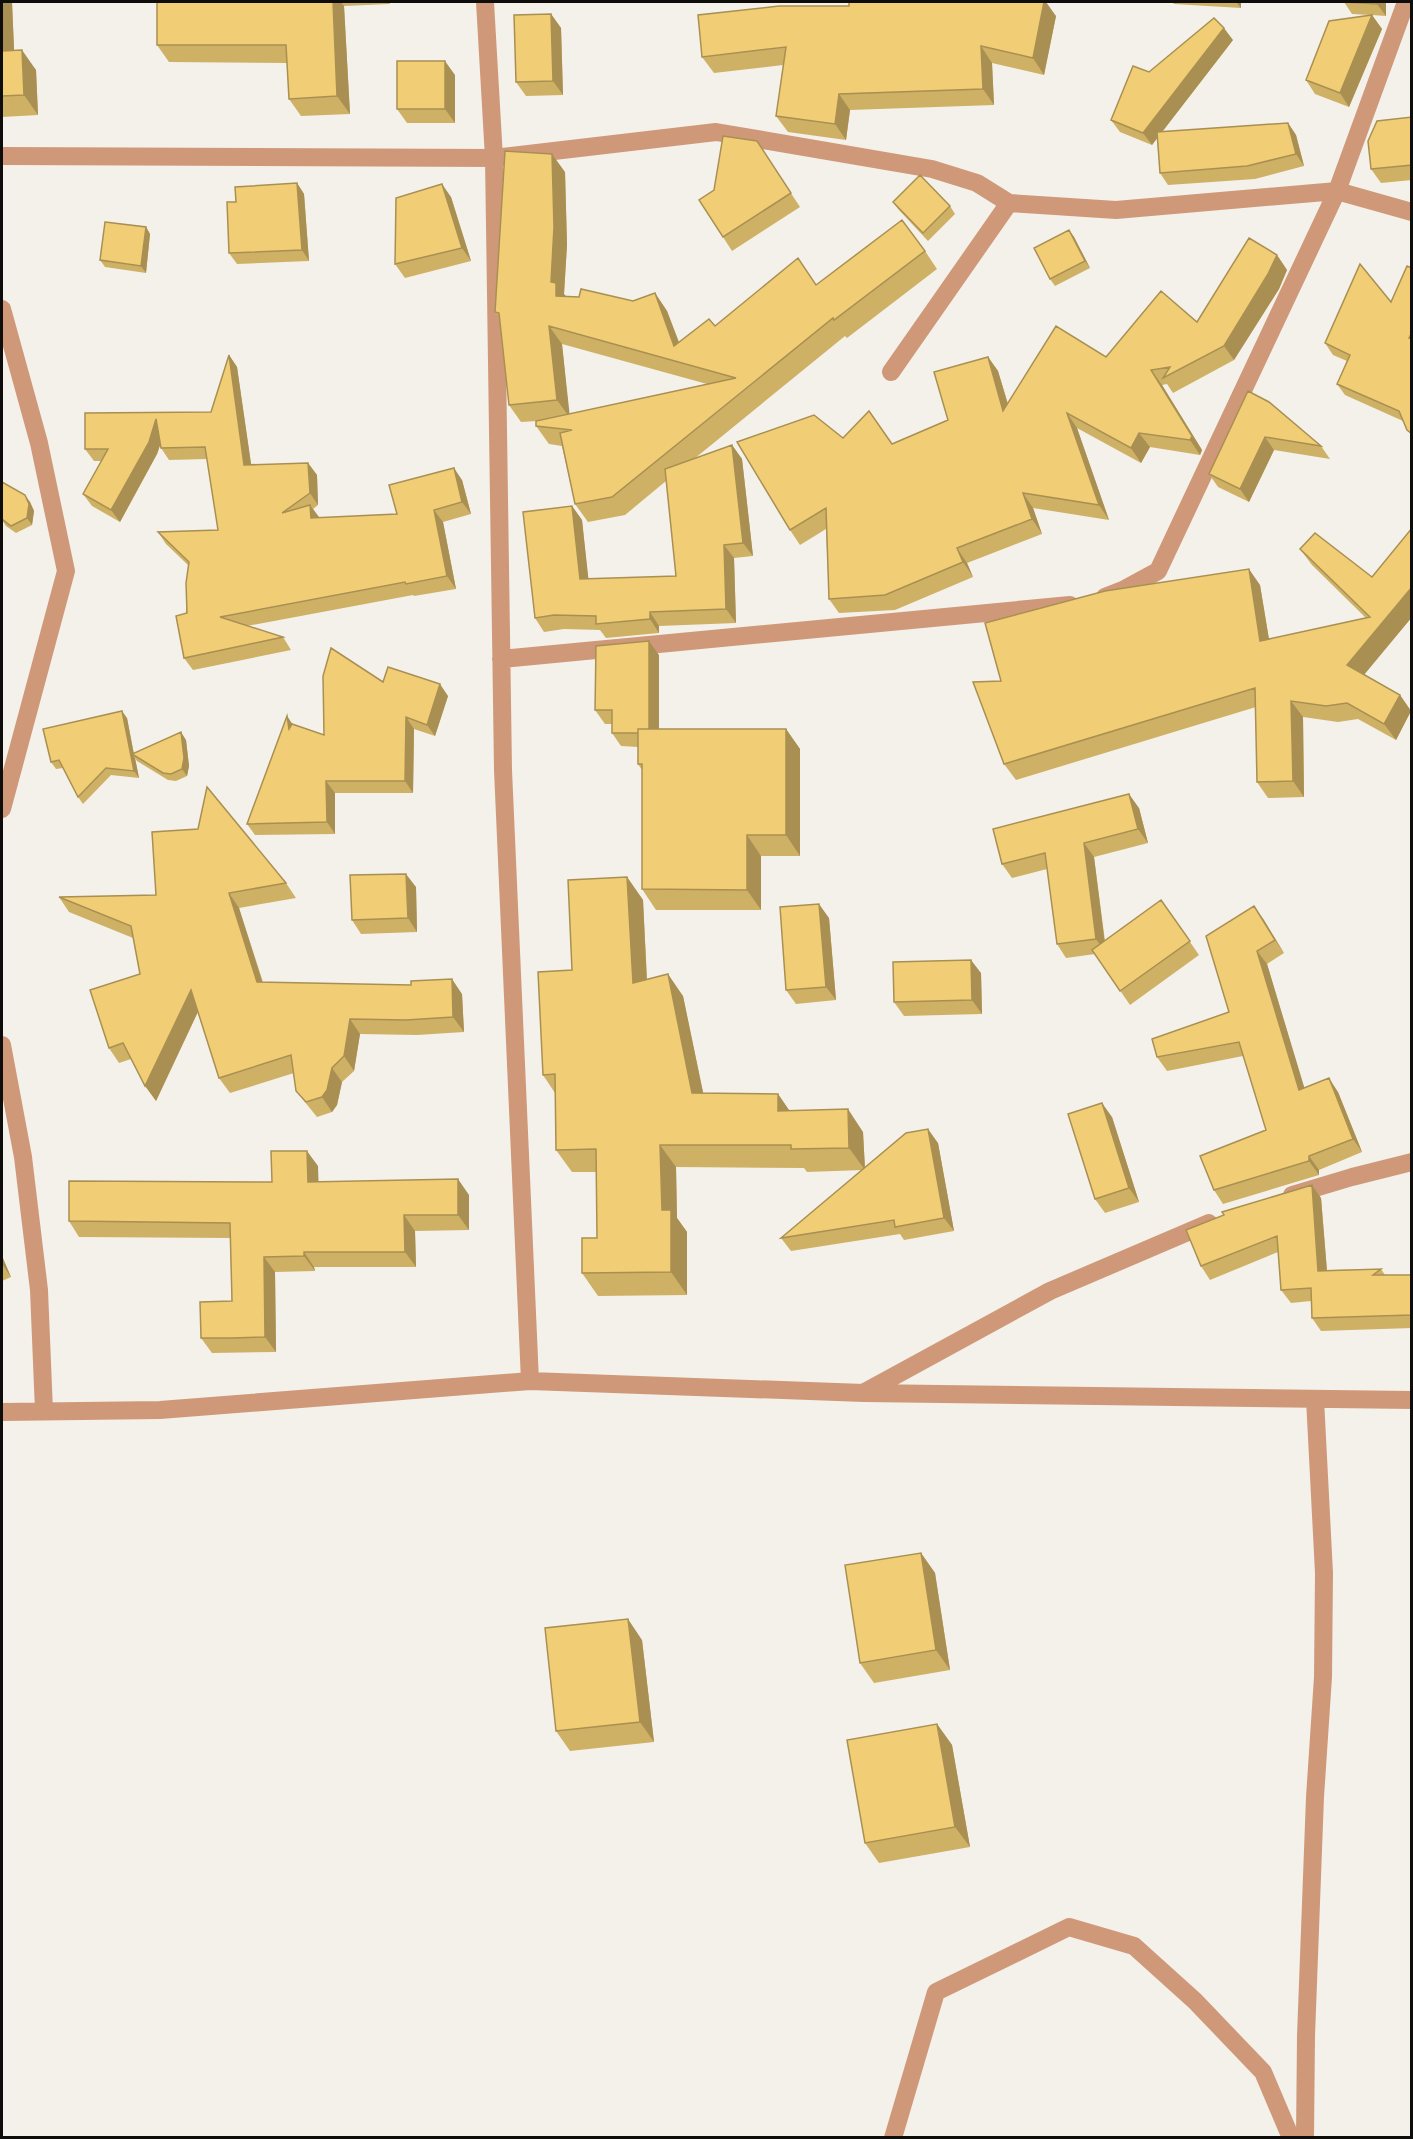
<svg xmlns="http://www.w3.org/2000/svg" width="1413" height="2139" viewBox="0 0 1413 2139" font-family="Rubik,sans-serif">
  <rect width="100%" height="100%" fill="#f4f1eb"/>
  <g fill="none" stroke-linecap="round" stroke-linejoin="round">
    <path stroke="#cf9979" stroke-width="18" d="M485,2L494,158L503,770L530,1381
      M2,156L494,158L716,132L932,169L977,183L1009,203L1116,210L1337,191L1412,212
      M2,309L39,443L66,571L2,809
      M891,372L1009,203
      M1105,597L1123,590L1158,571L1337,191L1406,2
      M501,659L1070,605
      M2,1045L23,1157L39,1290L44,1411
      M1292,1195L1352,1177L1412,1162
      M865,1392L1050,1291L1209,1223
      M2,1412L160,1410L530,1381L864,1393L1412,1400
      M893,2138L936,1992L1069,1927L1134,1946L1195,2001L1263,2072L1291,2138
      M1305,2138L1306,2036L1315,1797L1323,1677L1324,1573L1315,1399"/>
  </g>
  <path fill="#cfb165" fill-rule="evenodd" d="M2,2H12L14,50L36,70L38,115L2,117Z
    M157,2H390V4L344,6L350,114L301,116L289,99L287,63L169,62L157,45Z
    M1172,2H1241V8L1174,4Z
    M1344,2H1386V16L1372,15L1382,29L1349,107L1315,94L1306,80L1370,15L1352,14Z
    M551,14L561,28L563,95L526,96L516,82Z
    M1056,16L1044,75L992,63L994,105L850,110L846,140L788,132L776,116L783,65L714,73L702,57Z
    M1233,40L1162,132L1288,123L1296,135L1304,166L1255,179L1168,185L1160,173L1157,138L1152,145L1120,132L1111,120L1149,72Z
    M455,75V123H407L397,109Z
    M1412,117V180L1381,183L1371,169Z
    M766,155L800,207L732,251L723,237Z
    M565,172L567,245L564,294L566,296L633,301L655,293L667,311L679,342L715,326L816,285L925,251L937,269L847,338L845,336L694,459L732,445L742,459L753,556L734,558L736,623L659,626V633L606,638L600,630L564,629L544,632L535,618L572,506L582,520L588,579L676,576L666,481L625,515L588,522L575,504L562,446L549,444L536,426L537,421L521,422L509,405L500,318L495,312ZM562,344L707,384L569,414Z
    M297,183L304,194L309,261L237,264L229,253L236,202Z
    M451,197L471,261L405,278L395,264Z
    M893,202L950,206L955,214L928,241L898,209Z
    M146,227L150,234L146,273L105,267L100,260Z
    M1069,230L1074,237L1090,268L1055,286L1050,279Z
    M1277,255L1287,270L1279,289L1234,360L1173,393L1167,384L1162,385L1202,450L1200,455L1150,447L1141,463L1077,428L1109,520L1033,508L1042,534L967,563L973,577L895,610L839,613L829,599L826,529L800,545L790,530L843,438L892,444L948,420L988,357L998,371L1008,404L1106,357L1197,322Z
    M1412,268V435L1403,421L1345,395L1337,384L1347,361L1333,355L1325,343L1391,302Z
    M229,355L237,367L251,465L308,463L317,475L318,505L313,509L319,518L397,514L462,480L471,514L443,522L456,589L414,596L413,595L247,626L283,637L291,650L193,670L184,658L188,565L166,544L158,532L218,530L207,459L169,460L161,448L160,445L157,454L120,522L92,506L83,494L102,461H94L85,449L211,412Z
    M1248,391L1321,446L1330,459L1274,450L1249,502L1218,487L1209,474Z
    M2,482L30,502L34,511L32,525L16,533L6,526L2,520Z
    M1412,528V617L1364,674L1400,695L1411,711L1396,740L1358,719L1338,722L1303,717L1304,797L1268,798L1257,782L1256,707L1016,780L1004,764L1001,681L1260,585L1269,639L1366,618L1312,565L1300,549L1372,577Z
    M659,655V729H786L800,749V856H761V910H656L642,889V770L638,764V747L621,746L612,733V724H605L595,710Z
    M383,682L448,696L435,736L414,729L413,793H335V834L255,835L247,824L287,716L292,724L324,735Z
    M127,718L134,754L186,740L189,766L187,776L176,781L168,780L137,761L135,758L139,778L111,775L83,804L78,797L63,768L56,769L51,762Z
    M1139,808L1148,843L1094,857L1105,941L1161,900L1199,955L1130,1005L1095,954L1066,958L1057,944L1047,869L1012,878L1002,864Z
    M627,877L643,900L647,979L683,996L703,1093L778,1094L789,1110L863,1132L865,1168L938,1143L954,1231L904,1240L900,1234L791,1251L781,1238L863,1170L807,1172L804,1168L676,1167L677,1218L687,1232V1295L598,1296L582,1273L597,1238L596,1172H572L556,1150L555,1093L543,1075L572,970Z
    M286,883L296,898L239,908L263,982L462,994L464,1032L417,1035L360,1034L354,1071L342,1082L337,1105L332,1112L317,1117L296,1091L294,1073L230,1093L219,1078L198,1012L156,1101L131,1059L119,1063L109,1048L140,974L133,938L69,912L59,897L156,895Z
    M416,887L417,932L361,934L352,920Z
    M1254,906L1284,953L1267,964L1304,1088L1338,1092L1362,1152L1319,1170V1175L1223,1204L1214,1190L1266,1130L1243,1056L1167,1071L1157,1057L1229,1012Z
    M829,918L836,1000L796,1004L786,990Z
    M981,973L982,1014L904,1016L894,1002Z
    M1112,1117L1139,1202L1105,1213L1095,1199Z
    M318,1166V1182L469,1195V1230L415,1231L416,1267H314L315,1271L275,1272L276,1352L212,1353L201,1338L232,1301L230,1238L79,1237L69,1221L272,1182Z
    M1321,1198L1327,1270L1381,1269L1385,1275H1412V1328L1321,1331L1312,1318L1311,1301L1291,1303L1281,1290L1278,1252L1210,1280L1201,1266Z
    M2,1256L11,1277L2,1281Z
    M921,1553L935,1573L950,1670L874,1683L860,1663Z
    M642,1640L654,1742L570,1751L556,1731Z
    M937,1724L952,1745L970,1847L879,1863L865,1843Z"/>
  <path fill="#a99052" d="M2,2H12L15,71L2,51Z
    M333,2H341L344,6L350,114L337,96Z
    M1044,2H1046L1056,16L1044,75L1033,58Z
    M1236,2H1241V8Z
    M1377,2H1386V16L1377,4Z
    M551,14L561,28L563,95L553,81Z
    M1372,15L1382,29L1349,107L1340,93Z
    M1224,28L1233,40L1152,145L1143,133Z
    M981,46L992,63L994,105L983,89Z
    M22,50L36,70L38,115L24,95Z
    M445,61L455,75V123L445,109Z
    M839,94L850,110L846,140L835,124Z
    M1288,123L1296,135L1304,166L1296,154Z
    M552,154L565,172L567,245L564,294L569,301L556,296L551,282Z
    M297,183L304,194L309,261L302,250Z
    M442,184L451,197L471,261L462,248Z
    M146,227L150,234L146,273L141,266Z
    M1069,230L1074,237L1090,268L1085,261Z
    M1277,255L1287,270L1279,289L1234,360L1224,346Z
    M655,293L667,311L687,364L674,346Z
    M549,326L562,344L570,418L557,400Z
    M229,355L237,367L253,477L244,465Z
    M988,357L998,371L1014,425L1003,411Z
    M1151,370L1162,385L1202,450L1200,455L1190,440Z
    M1067,413L1077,428L1109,520L1099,505Z
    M156,419L165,431L157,454L120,522L111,510Z
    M1139,433L1150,447L1141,463L1131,448Z
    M1265,437L1274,450L1249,502L1240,489Z
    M732,445L742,459L753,556L743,543Z
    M308,463L317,475L318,505L310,493Z
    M454,468L462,480L471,514L462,502Z
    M1023,493L1033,508L1042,534L1032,519Z
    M25,495L30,502L34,511L32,525L27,518Z
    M310,505L319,517L311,518Z
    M572,506L582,520L590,593L580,579Z
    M434,510L443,522L456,589L447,576Z
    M724,545L734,558L736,623L726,609Z
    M957,548L967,563L973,577L963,562Z
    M1249,569L1260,585L1272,658L1260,641Z
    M1412,587V617L1359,681L1347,665Z
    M650,612L659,626V633L650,619Z
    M649,641L659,655V747L649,733Z
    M440,684L448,696L435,736L427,725Z
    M1400,695L1411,711L1396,740L1384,724Z
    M1291,701L1303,717L1304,797L1293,781Z
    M122,711L127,718L134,755L132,754L135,758L139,778L134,771Z
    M287,716L295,728L289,729Z
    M406,717L414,729L413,793L405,781Z
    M786,729L800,749V856L786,835Z
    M181,732L186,740L189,766L187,776L182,769Z
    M326,781L335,793V834L327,822Z
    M1129,794L1139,808L1148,843L1138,829Z
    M747,835L761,856V910L747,890Z
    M1084,843L1094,857L1106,953L1096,939Z
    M406,874L416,887L417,932L408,918Z
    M627,877L643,900L648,1005L633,983Z
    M229,893L239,908L267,997L257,982Z
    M819,904L829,918L836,1000L826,987Z
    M1254,906L1264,920L1284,953L1275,940Z
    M1257,951L1267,964L1309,1103L1299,1090Z
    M971,960L981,973L982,1014L972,1000Z
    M668,974L683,996L708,1116L692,1093Z
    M452,979L462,994L464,1032L453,1017Z
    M191,990L201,1005L156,1101L145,1086Z
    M350,1019L360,1034L354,1071L344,1056Z
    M332,1068L342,1082L337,1105L332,1112L322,1097Z
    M1329,1078L1338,1092L1362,1152L1353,1139Z
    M778,1094L793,1116L778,1111Z
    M1102,1103L1112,1117L1139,1202L1129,1188Z
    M848,1109L863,1132L865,1170L849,1148Z
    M928,1129L938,1143L954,1231L944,1218Z
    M660,1145L676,1167L677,1218L687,1232V1295L671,1272L662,1210Z
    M307,1151L318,1166L319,1197L308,1182Z
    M1309,1156L1319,1170V1175L1309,1161Z
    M458,1179L469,1195V1230L458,1215Z
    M1312,1185L1321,1198L1328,1284L1318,1271Z
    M404,1215L415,1231L416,1267L405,1252Z
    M304,1252L314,1267L315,1271L304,1256Z
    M2,1256L11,1277L2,1264Z
    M264,1257L275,1272L276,1352L265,1337Z
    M921,1553L935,1573L950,1670L936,1650Z
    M628,1619L642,1640L654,1742L640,1722Z
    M937,1724L952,1745L970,1847L955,1827Z"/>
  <path fill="#f1ce75" stroke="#a99052" stroke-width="1.5" d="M157,2H333L337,96L289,99L286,45H157Z
    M849,2H1044L1033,58L981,46L983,89L839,94L835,124L776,116L786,47L702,57L698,15L779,6H849Z
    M1344,2H1377V4Z
    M551,14L553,81L516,82L514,15Z
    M1372,15L1340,93L1306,80L1329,21Z
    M1214,18L1224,28L1143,133L1111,120L1133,66L1149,72Z
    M22,50L24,95L2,96V51Z
    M397,61H445V109H397Z
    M1412,117V165L1371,169L1368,141L1377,121Z
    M1288,123L1296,154L1247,166L1160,173L1157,132Z
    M723,136L757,141L791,193L723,237L699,200L714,190Z
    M505,151L552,154L554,227L551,282L556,283V296L579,297L581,289L633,301L655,293L674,346L709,319L715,326L798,258L816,285L902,220L925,251L834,320L833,318L612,497L575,504L560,433L572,430L536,426V421L736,378L549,326L557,400L509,405L499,313L495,312Z
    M920,175L950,206L923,233L893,202Z
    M297,183L302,250L229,253L227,202H236L235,187Z
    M442,184L462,248L395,264L396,198Z
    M105,222L146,227L141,266L100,260Z
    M1069,230L1085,261L1050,279L1034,248Z
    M1249,238L1277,255L1268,274L1224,346L1163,378L1170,367L1151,370L1192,436L1190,440L1139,433L1131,448L1067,413L1099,505L1023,493L1032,519L957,548L963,562L885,595L829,599L826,508L790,530L737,442L814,415L843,438L869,411L892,444L948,420L934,372L988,357L1003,411L1056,326L1106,357L1161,291L1197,322Z
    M1360,264L1391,302L1407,266L1412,268V332L1409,338L1412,339V434L1407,430L1399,411L1337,384L1350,355L1325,343Z
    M229,355L244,465L308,463L310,493L282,513L310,505L311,518L397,514L389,485L454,468L462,502L434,510L447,576L406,584L405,582L220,617L283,637L184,658L176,616L187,613L186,583L189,562L158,532L218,530L205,447L161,448L156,419L149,442L111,510L83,494L108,449H85V413L211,412Z
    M1248,391L1269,402L1321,446L1265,437L1240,489L1209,474Z
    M732,445L743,543L724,545L726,609L650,612V619L596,624V616L554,615L535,618L523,512L572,506L580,579L676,576L665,469Z
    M2,482L25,495L29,504L27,518L11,526L2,519Z
    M1412,528V587L1347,665L1400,695L1384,724L1347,703L1326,706L1291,701L1293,781L1257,782L1255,688L1004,764L973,682L1001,681L985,623L1105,591L1249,569L1260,641L1370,617L1300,549L1315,533L1372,577Z
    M649,641V729H638V733H612V710H595L596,646Z
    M331,648L383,682L388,667L440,684L427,725L406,717L405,781H326L327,822L247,824L287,716L289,729L292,724L324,735L323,676Z
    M122,711L134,771L106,768L78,797L59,760L51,762L43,729Z
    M638,729H786V835H747V890L642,889V764H638Z
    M181,732L184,758L182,769L171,774L163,773L132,754Z
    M207,787L286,883L229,893L257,982L411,985V981L452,979L453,1017L406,1020L350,1019L344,1056L332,1068L327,1090L322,1097L306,1102L296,1091L291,1055L219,1078L191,990L145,1086L123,1043L109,1048L90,990L140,974L131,926L59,897L156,895L152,832L198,829Z
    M1129,794L1138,829L1084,843L1096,939L1057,944L1045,853L1002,864L993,829Z
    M406,874L408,918L352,920L350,875Z
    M627,877L633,983L668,974L692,1093L778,1094V1111L848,1109L849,1148L791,1149V1145H660L662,1210H671V1272L582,1273V1238H597L596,1149L556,1150L555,1074L543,1075L538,972L572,970L568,880Z
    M1161,900L1190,941L1120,991L1092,950Z
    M819,904L826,987L786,990L780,907Z
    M1254,906L1275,940L1257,951L1299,1090L1329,1078L1353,1139L1309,1156V1161L1214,1190L1200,1156L1266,1130L1239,1042L1157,1057L1152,1039L1229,1012L1206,936Z
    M971,960L972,1000L894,1002L893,962Z
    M1102,1103L1129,1188L1095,1199L1068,1114Z
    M928,1129L944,1218L895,1227L894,1220L781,1238L906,1133Z
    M271,1151H307L308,1182L458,1179V1215H404L405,1252H304V1256L264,1257L265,1337L232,1338H201L200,1302L232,1301L230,1223L69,1221V1181L272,1182Z
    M1312,1185L1318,1271L1381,1269L1373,1275H1412V1315L1312,1318L1311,1288L1281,1290L1277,1236L1201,1266L1186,1230L1224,1215L1222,1212Z
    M921,1553L936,1650L860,1663L845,1565Z
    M628,1619L640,1722L556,1731L545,1628Z
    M937,1724L955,1827L865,1843L847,1740Z"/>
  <rect width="1413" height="2139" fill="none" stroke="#0e0d0b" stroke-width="6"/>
</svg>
